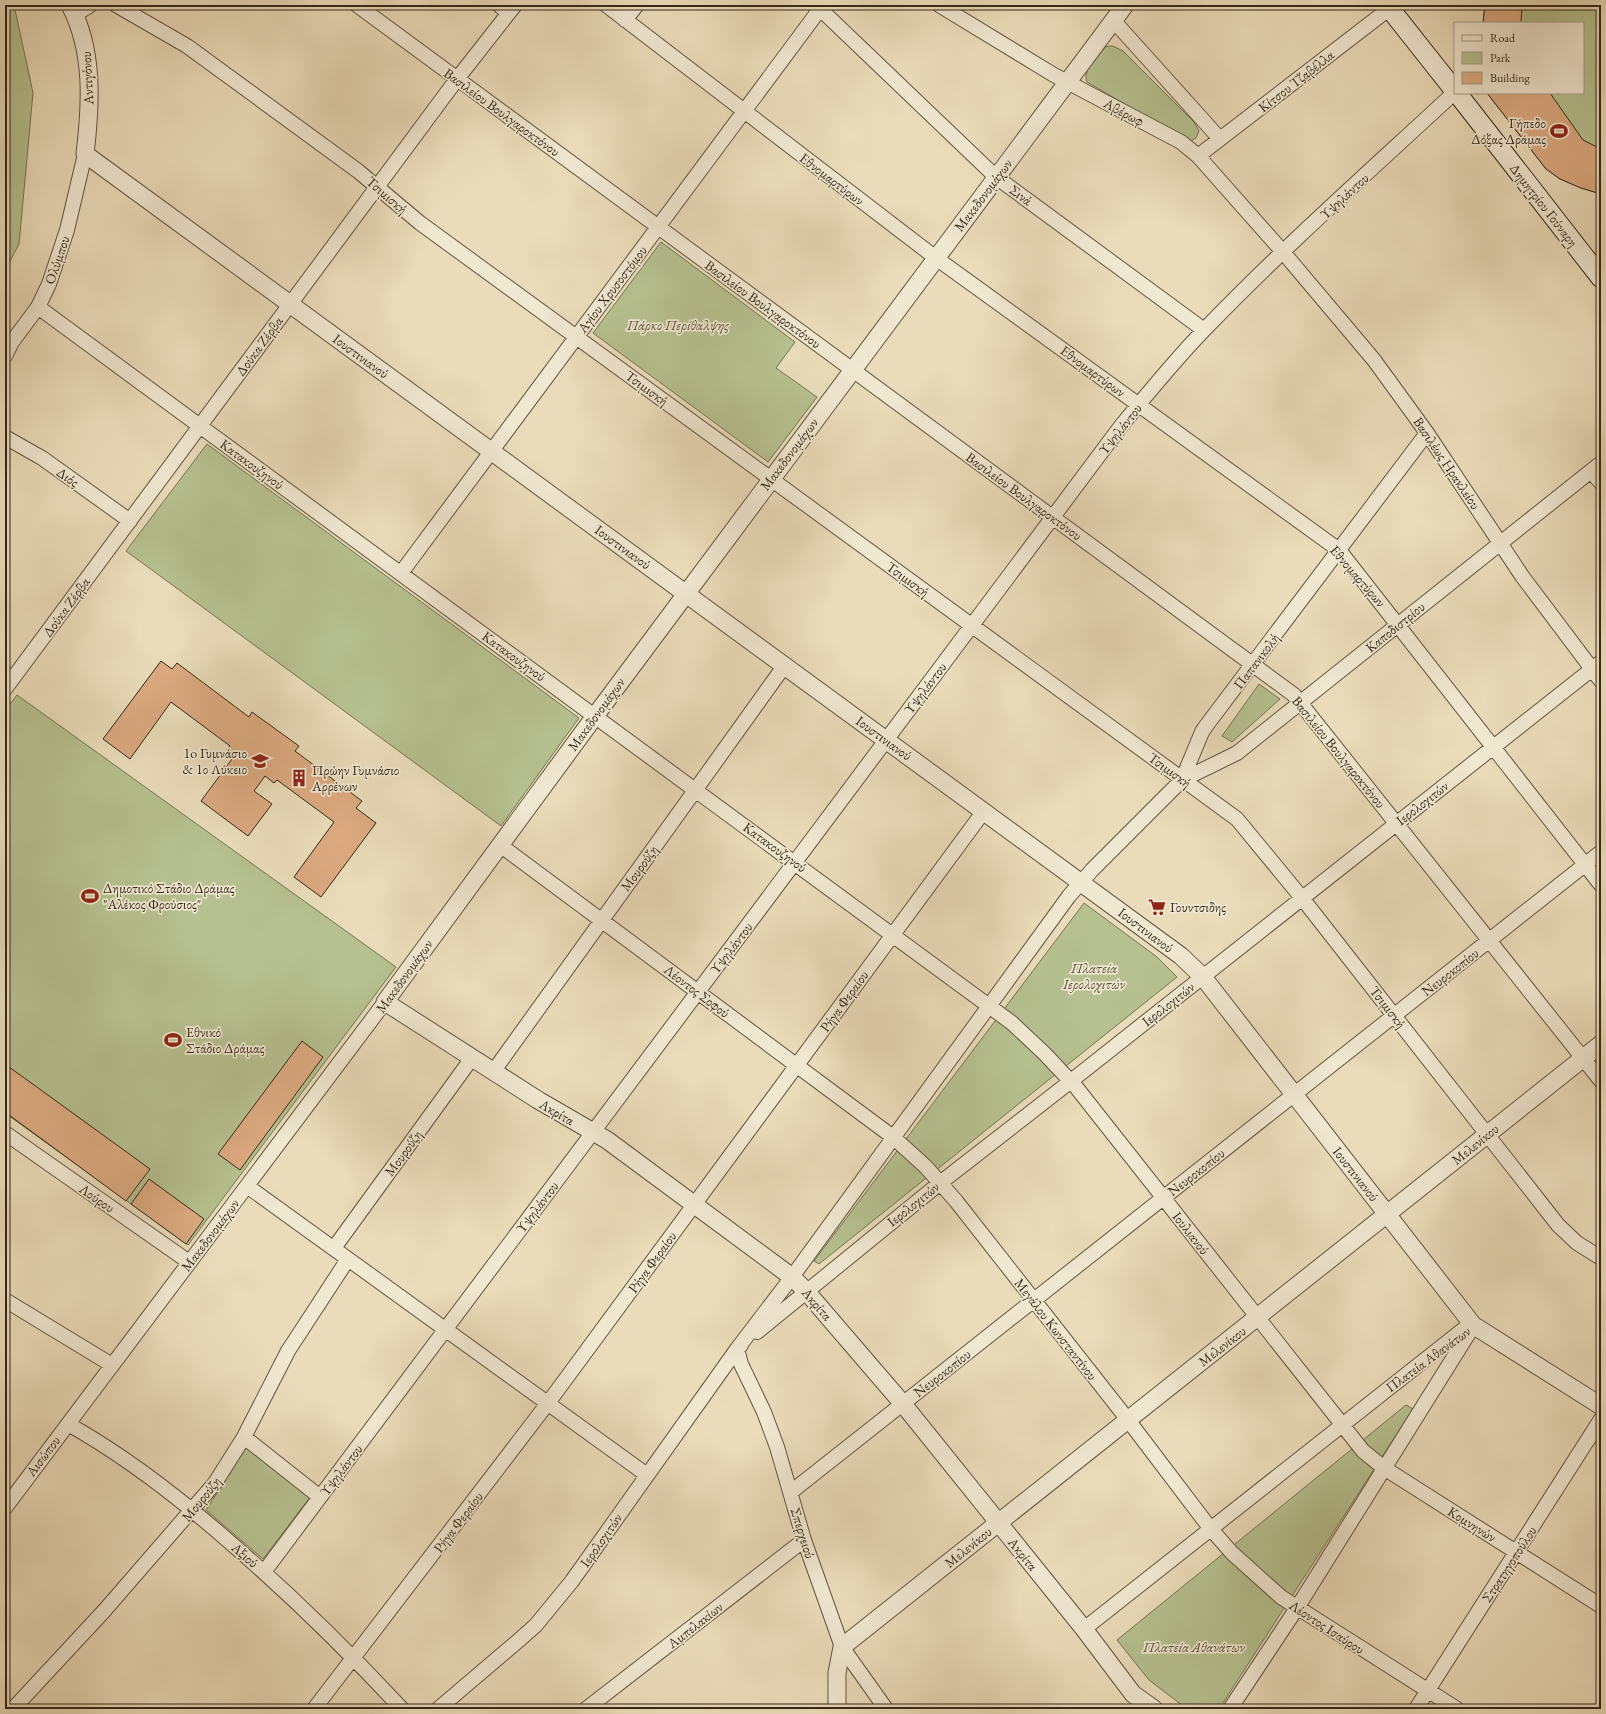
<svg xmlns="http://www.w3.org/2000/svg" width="1606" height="1714" viewBox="0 0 1606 1714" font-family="'EB Garamond',serif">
  <rect width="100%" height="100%" fill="#eadcba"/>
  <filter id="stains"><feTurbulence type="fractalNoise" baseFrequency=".005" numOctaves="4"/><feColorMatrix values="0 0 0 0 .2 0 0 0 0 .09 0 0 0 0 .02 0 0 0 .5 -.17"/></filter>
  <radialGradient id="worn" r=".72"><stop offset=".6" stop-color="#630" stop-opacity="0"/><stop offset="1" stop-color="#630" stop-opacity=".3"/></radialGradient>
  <path fill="#b6c090" stroke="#757454" d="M5,5H14L33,93L19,244L5,271Z
    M1485,5H1601V194L1581,188L1560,179L1546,169L1487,93H1583V23H1483Z
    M1113,46L1123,51L1194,122L1199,131L1196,138L1191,141L1183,138L1087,82C1082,73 1096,53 1104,48C1106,46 1110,46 1113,46Z
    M661,242L795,342L776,368L817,397L768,462L593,333Z
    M207,444L579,718L501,826L126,551Z
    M1259,684L1280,699L1232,742L1222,736Z
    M17,695L396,967L188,1245L5,1113V711Z
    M1084,903L1157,957L1177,977L819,1264L814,1261Z
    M1406,1405L1413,1409L1219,1709H1187L1149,1680L1117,1640Z
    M247,1446L311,1496L263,1559L206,1510Z"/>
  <path fill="#ddaa81" stroke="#342818" d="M1485,5H1522L1521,23H1483Z
    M1487,93H1550L1583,140L1601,149V194L1581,188L1560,179L1546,169Z
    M161,661L172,669L177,663L249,717L252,712L299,746L295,751L362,801L356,808L376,823L321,897L294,877L334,822L277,780L274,783L265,776L254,791L272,804L248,836L201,801L235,755L227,750L230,746L171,702L130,759L103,739Z
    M302,1041L323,1057L240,1170L218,1154Z
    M5,1064L150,1169L126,1201L5,1112Z
    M149,1179L204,1219L186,1244L131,1204Z"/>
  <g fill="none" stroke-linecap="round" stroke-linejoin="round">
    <g stroke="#625540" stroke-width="16">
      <path id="minor" d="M116,5L187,46L358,171L420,223L1237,819L1302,898L1558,1225L1577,1243L1601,1258
        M357,5L1294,695L1601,1081
        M499,5L508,13
        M606,5L936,258L1339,550L1601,885
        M816,5L996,177L1204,330
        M939,5L1054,75L1181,142L1198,156L1283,252L1374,360L1427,433L1522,576L1601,681
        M625,20L637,5
        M1113,20L1220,139
        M1198,156L1394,5
        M38,307L1012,1023L1044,1053L1076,1087L1363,1451L1384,1468L1601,1606
        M5,356L12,342L38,307L49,284L67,230L85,154
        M5,437L42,458L130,521
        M1591,471L1601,483
        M401,573L823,5
        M5,689L457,79L515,5
        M1182,780L1237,753L1601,463
        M500,845L893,1137L926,1167L956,1201L1128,1420L1210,1528L1232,1553L1281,1597L1457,1709
        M493,1072L785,665
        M5,1133L189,1262
        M247,1186L647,1475
        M334,1248L472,1058
        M5,1300L112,1365
        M757,1332L940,1183L1071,1081L1601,662
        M741,1345L737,1349L741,1364L764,1412L777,1447L804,1540L842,1647L886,1709
        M68,1424C127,1457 182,1500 233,1545C293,1597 348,1651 402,1709
        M244,1437L320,1497
        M791,1492L1601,852
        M5,1508L385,1002
        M264,1572L1121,426C1148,393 1175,360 1204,330C1284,247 1371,170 1455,92
        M1084,1629L1469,1325H1473
        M13,1709L104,1611L215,1483L244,1437L288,1351L348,1259
        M314,1709L548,1403L984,811
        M438,1709L518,1641L536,1625L572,1581L737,1349L792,1277L1069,896L1092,870L1182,780L1202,732L1206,726L1427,433
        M586,1709L804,1540
        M1230,1709L1297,1608L1472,1328
        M1416,1709L1601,1419"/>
    </g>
    <g stroke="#625540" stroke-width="19">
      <path id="tertiary" d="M70,5C94,51 91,104 85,154L1181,956L1203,977L1473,1325L1601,1406
        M1125,5L595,716L385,1002L538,1100L607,1140L792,1277L806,1291L903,1404L1084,1629L1133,1694L1154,1709
        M74,13L88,5
        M837,1709V1673L842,1647L1601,1044"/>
    </g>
    <g stroke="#342818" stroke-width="21">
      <path id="secondary" d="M1387,5L1455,91
        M1457,93L1601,278"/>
    </g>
    <use href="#minor" stroke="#f1e8d2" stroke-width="14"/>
    <use href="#tertiary" stroke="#f1e8d2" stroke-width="17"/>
    <use href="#secondary" stroke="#f1e8d2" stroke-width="19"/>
  </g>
  <defs>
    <g id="stadium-bare" transform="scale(1.38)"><path d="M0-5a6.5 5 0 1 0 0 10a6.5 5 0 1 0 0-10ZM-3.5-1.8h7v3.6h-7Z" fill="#8f2418" stroke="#f1e8d2" stroke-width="2.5" paint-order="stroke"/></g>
    <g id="school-bare" transform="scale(1.38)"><path d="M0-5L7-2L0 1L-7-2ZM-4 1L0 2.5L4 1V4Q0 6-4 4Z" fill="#8f2418" stroke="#f1e8d2" stroke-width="2.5" paint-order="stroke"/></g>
    <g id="building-bare" transform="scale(1.38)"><path d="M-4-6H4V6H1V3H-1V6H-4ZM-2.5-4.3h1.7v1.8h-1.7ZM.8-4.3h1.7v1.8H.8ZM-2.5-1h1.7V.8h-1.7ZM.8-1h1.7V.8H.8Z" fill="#8f2418" stroke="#f1e8d2" stroke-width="2.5" paint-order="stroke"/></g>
    <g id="supermarket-bare" transform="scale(1.38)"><path d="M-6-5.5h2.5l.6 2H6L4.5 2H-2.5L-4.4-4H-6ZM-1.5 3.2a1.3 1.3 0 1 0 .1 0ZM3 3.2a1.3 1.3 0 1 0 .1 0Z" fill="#8f2418" stroke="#f1e8d2" stroke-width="2.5" paint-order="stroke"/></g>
  </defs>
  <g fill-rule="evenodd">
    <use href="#stadium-bare" x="1559" y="131"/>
    <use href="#school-bare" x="260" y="761"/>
    <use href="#building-bare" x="299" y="778"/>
    <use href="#stadium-bare" x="90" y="896"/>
    <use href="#supermarket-bare" x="1157" y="907"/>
    <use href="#stadium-bare" x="173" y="1040"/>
  </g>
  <g text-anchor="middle" stroke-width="3.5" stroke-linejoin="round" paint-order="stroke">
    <g font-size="14" fill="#342818" stroke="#f1e8d2">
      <text transform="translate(87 78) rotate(-93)" y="5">Αντιγόνου</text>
      <text transform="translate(1296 81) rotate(-38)" y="5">Κίτσου Τζαβέλλα</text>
      <text transform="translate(502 112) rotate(36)" y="5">Βασιλείου Βουλγαροκτόνου</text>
      <text transform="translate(1124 112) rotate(28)" y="5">Αβέρωφ</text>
      <text transform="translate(832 179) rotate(37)" y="5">Εθνομαρτύρων</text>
      <text transform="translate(387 195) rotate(41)" y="5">Τσιμισκή</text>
      <text transform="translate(983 195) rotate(-53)" y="5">Μακεδονομάχων</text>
      <text transform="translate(1021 195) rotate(36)" y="5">Σινά</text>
      <text transform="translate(1344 196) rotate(-43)" y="5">Υψηλάντου</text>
      <text transform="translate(1544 205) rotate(52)" y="5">Δημητρίου Γούναρη</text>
      <text transform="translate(57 260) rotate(-71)" y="5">Ολύμπου</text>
      <text transform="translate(612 289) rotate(-53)" y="5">Αγίου Χρυσοστόμου</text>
      <text transform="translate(763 304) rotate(36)" y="5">Βασιλείου Βουλγαροκτόνου</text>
      <text transform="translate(259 346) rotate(-54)" y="5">Δούκα Ζέρβα</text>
      <text transform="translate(361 356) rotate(36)" y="5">Ιουστινιανού</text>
      <text transform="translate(1093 371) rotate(36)" y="5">Εθνομαρτύρων</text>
      <text transform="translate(647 388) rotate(36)" y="5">Τσιμισκή</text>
      <text transform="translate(1120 429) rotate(-52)" y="5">Υψηλάντου</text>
      <text transform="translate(789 454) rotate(-53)" y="5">Μακεδονομάχων</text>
      <text transform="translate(1447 463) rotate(56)" y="5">Βασιλέως Ηρακλείου</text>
      <text transform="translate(252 464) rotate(36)" y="5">Κατακουζηνού</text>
      <text transform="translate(68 477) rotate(35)" y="5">Διός</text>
      <text transform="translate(1024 496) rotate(36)" y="5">Βασιλείου Βουλγαροκτόνου</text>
      <text transform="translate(623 547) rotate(36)" y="5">Ιουστινιανού</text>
      <text transform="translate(1358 576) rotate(49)" y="5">Εθνομαρτύρων</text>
      <text transform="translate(908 579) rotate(36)" y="5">Τσιμισκή</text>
      <text transform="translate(66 607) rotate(-54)" y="5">Δούκα Ζέρβα</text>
      <text transform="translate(1395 627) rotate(-39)" y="5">Καποδιστρίου</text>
      <text transform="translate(514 656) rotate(36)" y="5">Κατακουζηνού</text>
      <text transform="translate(1256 661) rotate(-53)" y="5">Παπανικολή</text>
      <text transform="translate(925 688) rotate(-53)" y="5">Υψηλάντου</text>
      <text transform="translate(596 714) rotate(-54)" y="5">Μακεδονομάχων</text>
      <text transform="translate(884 738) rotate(36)" y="5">Ιουστινιανού</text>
      <text transform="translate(1339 752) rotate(51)" y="5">Βασιλείου Βουλγαροκτόνου</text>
      <text transform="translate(1170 770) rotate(36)" y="5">Τσιμισκή</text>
      <text transform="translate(1422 803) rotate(-38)" y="5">Ιερολοχιτών</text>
      <text transform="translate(775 847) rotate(36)" y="5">Κατακουζηνού</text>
      <text transform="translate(639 868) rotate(-54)" y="5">Μουρούζη</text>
      <text transform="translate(1146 930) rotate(37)" y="5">Ιουστινιανού</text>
      <text transform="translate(731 948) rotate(-53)" y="5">Υψηλάντου</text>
      <text transform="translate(1450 972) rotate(-38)" y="5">Νευροκοπίου</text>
      <text transform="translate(404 976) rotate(-54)" y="5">Μακεδονομάχων</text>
      <text transform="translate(697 991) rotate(37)" y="5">Λέοντος Σοφού</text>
      <text transform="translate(844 1001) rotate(-54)" y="5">Ρήγα Φεραίου</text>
      <text transform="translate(1168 1004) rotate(-38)" y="5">Ιερολοχιτών</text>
      <text transform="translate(1388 1007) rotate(52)" y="5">Τσιμισκή</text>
      <text transform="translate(557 1112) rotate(30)" y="5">Ακρίτα</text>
      <text transform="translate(1475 1144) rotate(-39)" y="5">Μελενίκου</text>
      <text transform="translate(403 1153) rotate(-54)" y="5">Μουρούζη</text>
      <text transform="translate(1196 1172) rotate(-38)" y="5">Νευροκοπίου</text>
      <text transform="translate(1356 1174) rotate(52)" y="5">Ιουστινιανού</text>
      <text transform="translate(97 1198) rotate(35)" y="5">Λούρου</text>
      <text transform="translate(913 1204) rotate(-39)" y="5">Ιερολοχιτών</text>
      <text transform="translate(537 1207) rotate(-53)" y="5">Υψηλάντου</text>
      <text transform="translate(1191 1233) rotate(52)" y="5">Ιουλιανού</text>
      <text transform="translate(210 1235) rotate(-53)" y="5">Μακεδονομάχων</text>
      <text transform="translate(652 1262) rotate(-54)" y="5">Ρήγα Φεραίου</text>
      <text transform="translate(817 1304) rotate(49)" y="5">Ακρίτα</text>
      <text transform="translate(1056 1329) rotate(52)" y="5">Μεγάλου Κωνσταντίνου</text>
      <text transform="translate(1222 1346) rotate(-38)" y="5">Μελενίκου</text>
      <text transform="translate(1428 1359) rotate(-36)" y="5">Πλατεία Αθανάτων</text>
      <text transform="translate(942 1373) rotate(-38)" y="5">Νευροκοπίου</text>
      <text transform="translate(43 1456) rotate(-53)" y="5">Αισώπου</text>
      <text transform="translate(341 1470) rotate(-53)" y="5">Υψηλάντου</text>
      <text transform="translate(201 1499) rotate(-51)" y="5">Μουρούζη</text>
      <text transform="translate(458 1522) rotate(-53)" y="5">Ρήγα Φεραίου</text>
      <text transform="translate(1472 1524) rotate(32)" y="5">Κομνηνών</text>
      <text transform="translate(803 1533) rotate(73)" y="5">Σπερχειού</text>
      <text transform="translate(601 1540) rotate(-55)" y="5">Ιερολοχιτών</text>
      <text transform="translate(968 1547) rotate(-39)" y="5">Μελενίκου</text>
      <text transform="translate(1023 1554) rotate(51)" y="5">Ακρίτα</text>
      <text transform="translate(245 1555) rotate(41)" y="5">Αξιού</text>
      <text transform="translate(1509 1564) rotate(-57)" y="5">Στρατηγοπούλου</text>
      <text transform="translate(695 1625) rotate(-38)" y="5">Αμπελακίων</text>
      <text transform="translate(1327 1627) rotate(33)" y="5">Λέοντος Ισαύρου</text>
    </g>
    <g font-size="14" fill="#342818" stroke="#f1e8d2" text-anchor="start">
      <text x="1546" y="128" text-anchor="end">Γήπεδο<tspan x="1546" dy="16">Δόξας Δράμας</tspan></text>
      <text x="247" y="758" text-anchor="end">1o Γυμνάσιο<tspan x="247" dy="16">&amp; 1ο Λύκειο</tspan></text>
      <text x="312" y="775">Πρώην Γυμνάσιο<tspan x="312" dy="16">Αρρένων</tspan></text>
      <text x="103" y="893">Δημοτικό Στάδιο Δράμας<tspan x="103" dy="16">"Αλέκος Φρούσιος"</tspan></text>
      <text x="1170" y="912">Γουντσιδης</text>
      <text x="186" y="1037">Εθνικό<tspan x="186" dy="16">Στάδιο Δράμας</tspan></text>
    </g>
    <g font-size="14" font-style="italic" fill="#544e36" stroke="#f1e8d2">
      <text x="678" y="330">Πάρκο Περίθαλψης</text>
      <text x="1094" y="973">Πλατεία<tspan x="1094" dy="16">Ιερολοχιτών</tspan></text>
      <text x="1194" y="1652">Πλατεία Αθανάτων</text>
    </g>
  </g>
  <rect width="1606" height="1714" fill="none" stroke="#eadcba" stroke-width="20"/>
  <rect x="6" y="6" width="1594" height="1702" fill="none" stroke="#342818" stroke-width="2"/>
  <rect x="10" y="10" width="1586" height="1694" fill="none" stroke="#342818"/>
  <rect x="1454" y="22" width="130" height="72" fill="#f1e8d2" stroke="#a59b88"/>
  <rect x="1462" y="35" width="20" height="6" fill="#f1e8d2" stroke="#a59b88"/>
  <text x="1490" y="42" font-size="12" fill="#342818">Road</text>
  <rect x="1462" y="52" width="20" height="12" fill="#b6c090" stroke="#a59b88"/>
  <text x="1490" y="62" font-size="12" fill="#342818">Park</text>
  <rect x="1462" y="72" width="20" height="12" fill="#ddaa81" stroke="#a59b88"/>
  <text x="1490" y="82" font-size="12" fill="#342818">Building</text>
  <rect width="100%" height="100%" filter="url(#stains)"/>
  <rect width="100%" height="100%" fill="url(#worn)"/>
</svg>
